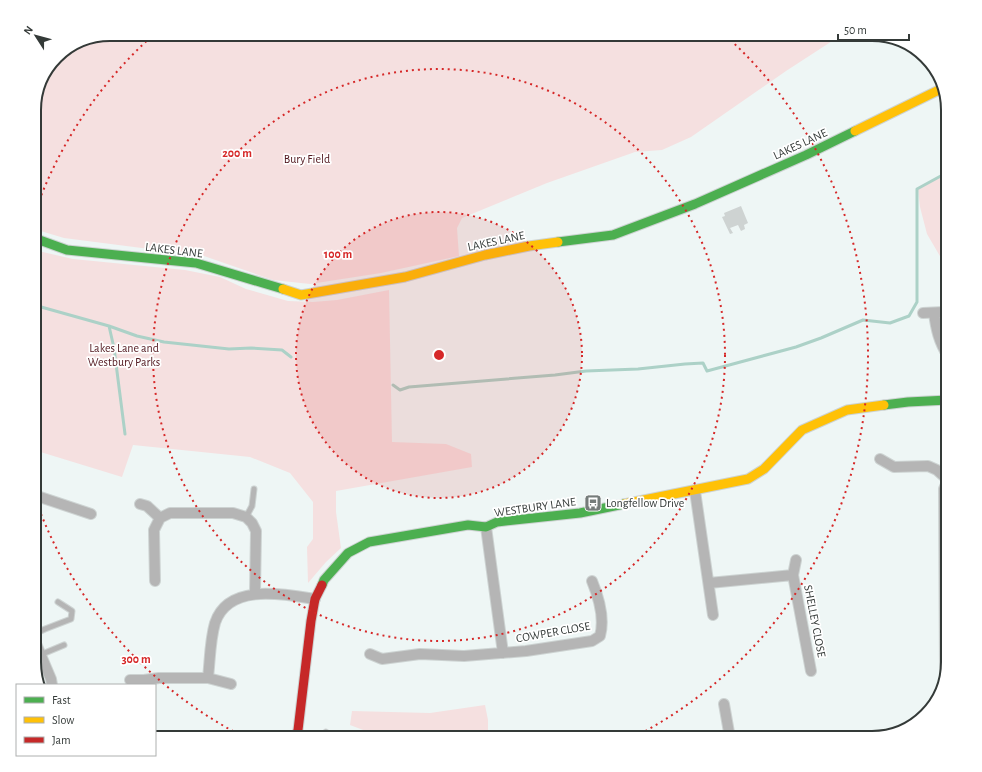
<svg xmlns="http://www.w3.org/2000/svg" width="982" height="772" viewBox="0 0 982 772" font-family="'Alegreya Sans',sans-serif">
  <rect width="100%" height="100%" fill="#eef6f5"/>
  <path fill="#f5e0e0" d="M110,34H843L786,71L691,137L662,150L635,152L547,183L462,218L457,228L459,256L381,273L310,284L273,280L204,256L64,238L34,229V105L42,77L60,53Z
    M948,172V266L944,263L927,234L920,207L918,189Z
    M34,250L73,259L185,270L220,277L246,289L288,301L313,302L337,300L389,290L392,442L446,444L471,454L472,467L336,491V512L341,548L326,562L308,583L307,547L313,539V502L290,473L250,457L133,445L122,477L34,450Z
    M485,705L488,720V738H374V734L350,725L352,711L430,713Z"/>
  <g fill="none" stroke-linecap="round" stroke-linejoin="round">
    <path stroke="#acd1c7" stroke-width="3" d="M34,305L109,326L137,336L164,342L229,349L251,348L282,350L291,357
      M109,326L114,348L125,434
      M393,385L400,390L409,387L555,375L586,371L638,369L685,364L703,363L707,371L796,347L821,338L863,320L890,323L909,316L917,302V189L948,172"/>
  </g>
  <path fill="#ced3d2" d="M741,206L748,223L744,225L745,229L741,231L738,225L730,228L733,233L730,234L722,217L725,216L724,213Z"/>
  <g fill="none" stroke-linecap="round" stroke-linejoin="round">
    <g stroke="#cdd3d2" stroke-width="7">
      <path id="lane" d="M246,517L252,506L254,489
        M34,634L45,629L71,619L72,611L58,602
        M40,655L64,645
        M324,738L326,732"/>
    </g>
    <g stroke="#cdd3d2" stroke-width="12">
      <path id="street" d="M923,313L944,312
        M934,313C936,329 939,342 948,356
        M880,459L894,467L928,466L937,470L948,480
        M695,491L713,615
        M34,495L91,514
        M140,504L147,506L160,518
        M486,527L503,653
        M796,560L793,575L811,671
        M155,581L154,530L160,518L170,513H233L246,517L252,523L256,531L255,593
        M709,583L793,575
        M34,639L51,679L52,685
        M370,654L382,659L420,654L464,656L526,651L592,641L600,636C605,618 599,598 592,581
        M945,670L944,489L948,480
        M208,678C210,660 210,640 215,623C228,583 283,594 315,599
        M130,680H144L159,678H208L231,684
        M724,704L730,738"/>
    </g>
    <g stroke="#cdd3d2" stroke-width="11">
      <path id="fast" d="M34,238L67,250L196,263L283,289
        M558,242L613,235L695,204L806,155L855,131
        M884,405L908,402L948,400
        M322,585L324,580L348,553L369,542L468,525L486,527L497,522L580,513L624,504"/>
    </g>
    <g stroke="#cdd3d2" stroke-width="11">
      <path id="slow" d="M855,131L943,88
        M283,289L301,295L405,277L485,255L529,246L558,242
        M624,504L748,479L764,469L802,430L847,410L884,405"/>
    </g>
    <g stroke="#cdd3d2" stroke-width="11">
      <path id="jam" d="M295,738L298,730L311,621L315,599L322,585"/>
    </g>
    <use href="#lane" stroke="#b5b5b5" stroke-width="5"/>
    <use href="#street" stroke="#b5b5b5" stroke-width="10"/>
    <use href="#fast" stroke="#4caf50" stroke-width="9"/>
    <use href="#slow" stroke="#ffc107" stroke-width="9"/>
    <use href="#jam" stroke="#c62828" stroke-width="9"/>
  </g>
  <circle cx="439" cy="355" r="143" fill="#d62828" fill-opacity=".12"/>
  <g fill="none" stroke="#d62828" stroke-width="2" stroke-dasharray="2 4">
    <circle cx="439" cy="355" r="143"/>
    <circle cx="439" cy="355" r="286"/>
    <path d="M244 737A429 429 0 0 1 35 498M35 212A429 429 0 0 1 152 36M726 36A429 429 0 0 1 634 737"/>
  </g>
  <defs>
    <g id="bus-square" transform="scale(0.9)"><rect x="-9" y="-9" width="18" height="18" rx="4" fill="#757c7a" stroke="#fff"/><path d="M-5-6H5V4H4V6H2V4H-2V6H-4V4H-5ZM-3.5-4V0h7V-4ZM-3.5 1.2v1.5H-2V1.2ZM2 1.2v1.5H3.5V1.2Z" fill="#fff"/></g>
  </defs>
  <g fill-rule="evenodd">
    <use href="#bus-square" x="593" y="503"/>
  </g>
  <g text-anchor="middle" stroke-width="3.5" stroke-linejoin="round" paint-order="stroke">
    <g font-size="12" fill="#343a38" stroke="#fff">
      <text transform="translate(800 144) rotate(-25)" y="4">LAKES LANE</text>
      <text transform="translate(496 241) rotate(-12)" y="4">LAKES LANE</text>
      <text transform="translate(174 250) rotate(7)" y="4">LAKES LANE</text>
      <text transform="translate(535 507) rotate(-8)" y="4">WESTBURY LANE</text>
      <text transform="translate(815 621) rotate(79)" y="4">SHELLEY CLOSE</text>
      <text transform="translate(553 632) rotate(-10)" y="4">COWPER CLOSE</text>
    </g>
    <g font-size="12" fill="#51171e" stroke="#fff">
      <text x="307" y="163">Bury Field</text>
      <text x="124" y="352">Lakes Lane and<tspan x="124" dy="14">Westbury Parks</tspan></text>
    </g>
    <g font-size="12" fill="#343a38" stroke="#fff" text-anchor="start">
      <text x="606" y="507">Longfellow Drive</text>
    </g>
  </g>
  <path d="M0 0H982V772H0ZM110 41H872A69 69 0 0 1 941 110V662A69 69 0 0 1 872 731H110A69 69 0 0 1 41 662V110A69 69 0 0 1 110 41Z" fill="#fff" fill-rule="evenodd"/>
  <path fill="none" stroke="#343a38" stroke-width="2" d="M110 41H872A69 69 0 0 1 941 110V662A69 69 0 0 1 872 731H110A69 69 0 0 1 41 662V110A69 69 0 0 1 110 41Z"/>
  <circle cx="439" cy="355" r="6" fill="#d62828" stroke="#fff" stroke-width="2"/>
  <g font-size="12" text-anchor="middle" font-weight="bold" fill="#d62828" stroke="#fff" stroke-width="3.5" stroke-linejoin="round" paint-order="stroke">
    <text x="237" y="157">200 m</text>
    <text x="338" y="258">100 m</text>
    <text x="136" y="663">300 m</text>
  </g>
  <rect x="16" y="684" width="140" height="72" fill="#ffffff" stroke="#aeb0af"/>
  <rect x="24" y="697" width="20" height="6" fill="#4caf50" stroke="#aeb0af"/>
  <text x="52" y="704" font-size="12" fill="#343a38">Fast</text>
  <rect x="24" y="717" width="20" height="6" fill="#ffc107" stroke="#aeb0af"/>
  <text x="52" y="724" font-size="12" fill="#343a38">Slow</text>
  <rect x="24" y="737" width="20" height="6" fill="#c62828" stroke="#aeb0af"/>
  <text x="52" y="744" font-size="12" fill="#343a38">Jam</text>
  <g transform="translate(36 36) rotate(306)" stroke="#ffffff" stroke-width="3" paint-order="stroke">
  <path d="M0-3L7 15L0 10L-7 15Z" fill="#343a38"/>
  <text y="-6" font-size="11" font-weight="bold" text-anchor="middle" fill="#343a38">N</text>
  </g>
  <path d="M838 34v6h71v-6" fill="none" stroke="#343a38" stroke-width="2"/>
  <text x="844" y="34" font-size="12" fill="#343a38" stroke="#ffffff" stroke-width="3" paint-order="stroke">50 m</text>
</svg>
